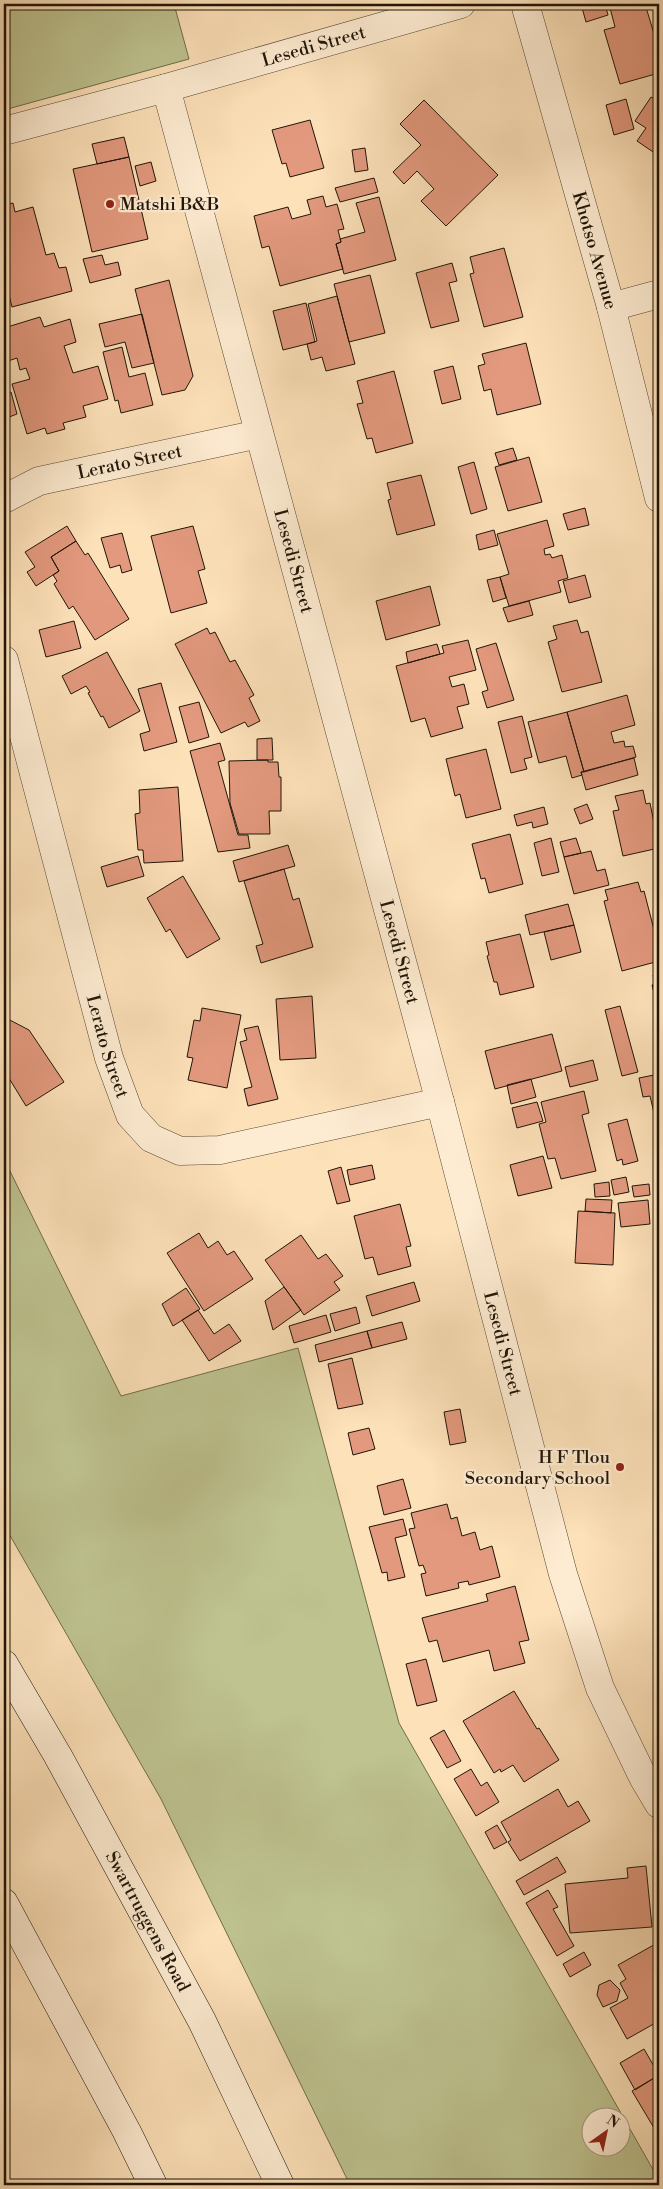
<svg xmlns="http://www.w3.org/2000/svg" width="663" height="2189" viewBox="0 0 663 2189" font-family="'Libre Bodoni',serif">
  <rect width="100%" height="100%" fill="#fde1b9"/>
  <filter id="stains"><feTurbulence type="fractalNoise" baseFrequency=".004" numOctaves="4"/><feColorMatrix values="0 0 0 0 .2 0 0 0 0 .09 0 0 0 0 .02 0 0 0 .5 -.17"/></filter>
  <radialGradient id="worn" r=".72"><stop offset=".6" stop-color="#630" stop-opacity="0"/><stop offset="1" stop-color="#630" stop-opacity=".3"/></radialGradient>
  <path fill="#bec390" stroke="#6e6c4c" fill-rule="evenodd" d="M4,4H174L189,59L4,110Z
    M4,1159L121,1396L298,1348L399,1723L659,2180V2185H350L161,1799L4,1525ZM590,2116H620V2146H590Z"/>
  <path fill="#e3997e" stroke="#1f1508" d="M581,4H605L608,15L586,22Z
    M609,4H645L655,37L659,36V73L620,84L604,30L615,27Z
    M651,97L659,102V156L637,141L646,128L635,121Z
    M626,99L634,129L614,135L606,105Z
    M424,100L498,175L446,226L421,201L434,189L417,171L404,184L393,172L421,145L400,124Z
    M310,120L324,168L290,177L286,163L282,164L272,130Z
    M124,137L129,157L97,164L92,144Z
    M365,148L368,170L355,172L352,150Z
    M129,157L148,239L92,252L73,169Z
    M151,162L156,181L140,186L135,166Z
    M374,178L378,192L340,202L335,188Z
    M323,196L326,207L337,204L344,229L338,230L341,242L336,244L343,269L280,286L269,246L262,248L254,216L288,207L292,219L311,214L307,200Z
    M379,197L396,260L344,274L336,244L341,242L340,239L365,232L356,203Z
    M13,203L15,212L33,207L46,255L54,253L59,268L66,267L72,291L12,307L4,276V266L9,265L8,262L4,263V205Z
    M504,248L523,317L484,327L470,274L474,273L470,257Z
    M102,255L105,265L118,262L121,275L90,283L83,259Z
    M452,263L457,281L449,283L459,321L431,328L416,273Z
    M370,275L385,333L349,342L334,284Z
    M169,280L193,376L185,390L162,395L135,289Z
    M337,296L355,364L326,371L322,357L311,360L307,344L317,341L308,304Z
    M306,303L315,342L283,350L273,311Z
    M142,314L154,363L132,368L125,342L105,347L99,324Z
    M40,317L44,327L70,319L76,342L64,346L73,373L98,366L108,399L83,406L86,417L63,423L65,429L47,434L45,428L27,434L12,384L30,379L26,368L20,370L17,358L8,361L4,347V328Z
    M526,343L541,404L497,415L491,389L484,391L478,366L485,364L482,354Z
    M122,347L129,377L145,373L153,405L121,413L118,400L115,401L103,352Z
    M453,366L461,399L442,404L434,371Z
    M394,371L413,443L376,453L372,438L367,439L357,404L363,403L357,381Z
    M11,392L17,414L4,419V394Z
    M513,448L517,460L499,465L495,453Z
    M529,457L542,502L508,511L495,467Z
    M474,462L487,509L471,514L458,467Z
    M421,475L435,525L397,535L388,500L391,499L387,483Z
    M585,508L589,525L568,530L563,514Z
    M547,520L554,546L544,549L545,555L550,554L552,558L562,555L568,578L558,581L561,592L509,606L500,577L509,574L497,534Z
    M67,526L76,541L51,557L59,571L36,586L27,572L35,567L25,552Z
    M193,526L205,569L198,571L207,603L171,613L151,536Z
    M494,530L498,545L479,550L476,535Z
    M122,533L132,570L122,573L120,565L110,568L101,538Z
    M76,541L85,555L88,553L129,619L95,640L73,606L69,609L54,584L57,581L53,575L59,571L51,557Z
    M585,575L591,597L569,603L563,581Z
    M500,577L506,598L493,602L487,580Z
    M430,586L440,625L386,640L376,601Z
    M529,601L533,615L508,622L503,608Z
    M577,620L581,633L588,631L602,682L562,692L548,642L557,639L553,626Z
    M74,621L81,648L46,657L39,630Z
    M207,628L210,634L215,632L230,662L235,660L254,695L249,698L260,721L248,727L245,722L221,733L175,644Z
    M468,640L476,670L449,677L452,687L464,684L469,704L457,707L463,728L431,737L425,718L411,722L396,666L444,653L442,646Z
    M496,643L514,700L487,708L482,692L488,690L476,649Z
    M437,644L440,654L408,663L406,652Z
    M107,652L140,711L109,728L103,716L101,717L88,693L90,692L86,686L71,694L62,676Z
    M161,683L177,742L144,751L140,734L150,731L138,689Z
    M627,695L635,725L611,732L614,743L624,741L625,747L633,746L636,757L584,772L567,712Z
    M199,702L209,737L189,743L179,707Z
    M567,712L584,772H581L582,775L572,778L566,756L539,763L528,722Z
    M522,716L532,757L524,759L527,769L511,773L498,722Z
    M272,738L273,760H257V739Z
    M220,743L225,760L218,762L238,835H248L250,848L218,852L190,751Z
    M486,749L501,809L466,818L460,794L455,796L446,759Z
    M634,758L638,775L586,790L581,772Z
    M268,760V762H278L279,777H281V811H269L270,834H239L230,803L229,761Z
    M178,787L183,861L144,863L143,850H138L135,814L140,813L139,790Z
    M643,790L646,804L650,803L659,848L623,856L613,811L619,810L615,796Z
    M587,804L593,819L580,824L574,809Z
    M544,807L548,824L533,828L532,822L517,826L514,815Z
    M510,834L523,884L489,893L485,878L481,879L472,844Z
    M551,838L559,872L542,876L534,843Z
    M576,838L581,853L564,857L560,842Z
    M288,845L295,866L239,882L233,861Z
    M591,851L597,871L605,869L609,885L574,894L564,857Z
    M138,856L144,876L107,887L101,867Z
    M284,869L293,900L299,898L313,947L261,963L256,946L263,944L244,881Z
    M183,876L220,939L187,958L170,929L166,932L147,898Z
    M638,882L641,892L644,891L659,949V961L622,971L604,901L608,900L605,890Z
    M568,904L574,925L530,935L525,915Z
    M574,925L581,952L551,960L544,932Z
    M520,934L534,987L500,995L497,982H494L487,956L489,955L486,942Z
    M659,973V1014L652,985L655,984L653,975Z
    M312,996L316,1058L280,1060L276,999Z
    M620,1006L638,1072L622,1076L605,1010Z
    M202,1008L241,1015L227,1088L188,1080L193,1058L187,1057L194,1020L200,1021Z
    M4,1017L29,1030L64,1082L26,1106L4,1070Z
    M258,1026L278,1099L248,1106L244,1089L252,1087L240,1042L247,1040L244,1029Z
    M552,1034L562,1071L495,1089L485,1051Z
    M593,1060L598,1080L570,1087L565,1067Z
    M659,1074V1134L650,1096L643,1097L639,1078Z
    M531,1079L536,1097L511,1104L507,1085Z
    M584,1091L589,1113L582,1115L596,1171L561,1179L555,1158L548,1159L539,1124L546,1122L541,1102Z
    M537,1102L543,1121L517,1128L512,1108Z
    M627,1119L638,1161L623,1165L622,1159L617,1161L608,1124Z
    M543,1156L552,1188L518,1196L510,1165Z
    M372,1165L375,1179L350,1185L347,1170Z
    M341,1167L350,1201L337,1204L328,1171Z
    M626,1177L629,1192L614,1195L611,1180Z
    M609,1182L610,1196L595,1197L594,1184Z
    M649,1184L650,1195L634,1197L632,1186Z
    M586,1199L612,1200L611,1213L585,1211Z
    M648,1200L650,1224L621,1227L618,1203Z
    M400,1204L411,1246L406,1247L411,1266L378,1275L373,1257L365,1259L354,1216Z
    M578,1211L615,1213L613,1265L575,1263Z
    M199,1233L208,1248L218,1241L227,1255L234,1251L253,1279L204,1311L167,1253Z
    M301,1235L318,1259L326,1254L343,1276L334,1282L340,1290L304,1315L265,1260Z
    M414,1282L420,1301L372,1316L366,1296Z
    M284,1287L301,1310L273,1330L265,1301Z
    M186,1288L200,1309L173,1326L162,1304Z
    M356,1307L360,1323L335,1331L330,1314Z
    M198,1310L214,1334L229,1324L241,1341L209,1361L182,1320Z
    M326,1315L331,1332L294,1343L289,1326Z
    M402,1322L407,1339L372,1348L367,1331Z
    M367,1331L372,1348L319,1362L315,1345Z
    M352,1358L363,1404L338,1409L328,1364Z
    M460,1409L466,1442L450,1445L444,1412Z
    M369,1428L375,1449L353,1455L348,1433Z
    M403,1479L411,1508L384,1515L377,1486Z
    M447,1504L451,1519L457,1517L462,1536L475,1532L480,1550L492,1546L500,1577L469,1585L468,1581L458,1583L459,1588L426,1596L421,1574L426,1573L423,1565L419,1566L409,1529L415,1528L411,1513Z
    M403,1519L407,1535L395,1538L405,1577L388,1581L387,1572L382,1573L369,1527Z
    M515,1586L529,1640L519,1642L525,1663L494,1671L489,1650L443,1662L437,1640L429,1642L422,1618L488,1601L486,1594Z
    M426,1659L437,1701L417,1706L406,1664Z
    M514,1691L537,1729L539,1728L559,1760L524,1782L513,1765L501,1772L500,1769L494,1773L463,1721Z
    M444,1730L461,1761L447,1768L430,1738Z
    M471,1769L481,1786L487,1782L499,1802L476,1816L454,1779Z
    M558,1789L568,1807L578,1801L590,1821L520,1861L508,1842L511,1840L501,1822Z
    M497,1825L507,1842L494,1849L485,1832Z
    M557,1857L566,1872L524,1895L516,1881Z
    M646,1866L652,1927L570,1933L565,1884L628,1878L627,1868Z
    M548,1890L558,1907L553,1909L574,1946L557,1956L526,1903Z
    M659,1942V2021L627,2039L610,2008L628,1998L620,1983L626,1979L618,1965Z
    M584,1952L591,1965L570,1977L563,1964Z
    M610,1980L620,1990L617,2001L603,2007L597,1995L599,1985Z
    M644,2049L659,2075L635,2090L620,2063Z
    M654,2078L659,2087V2124L654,2128L632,2091Z"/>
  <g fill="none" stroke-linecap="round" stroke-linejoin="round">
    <g stroke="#564834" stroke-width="29">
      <g id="minor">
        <path id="s1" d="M525,4L611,307L659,498"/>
        <path id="s2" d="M166,88L440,1102L563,1574L600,1688L643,1777L659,1804"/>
        <path id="s3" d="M4,131L166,88L461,4"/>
        <path d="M611,307L659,294"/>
        <path id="s4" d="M4,499L39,481L259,434"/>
        <path id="s5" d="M4,660L109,1058L130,1115L151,1138L180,1151L220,1150L440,1102"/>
      </g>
    </g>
    <g stroke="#1f1508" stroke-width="29">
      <g id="secondary">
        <path id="s6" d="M4,1664L58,1756L202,2021L280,2185"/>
        <path d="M4,1903L127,2132L153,2185"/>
      </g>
    </g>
    <use href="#minor" stroke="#feecd2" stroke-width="28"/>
    <use href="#secondary" stroke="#feecd2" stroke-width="28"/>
  </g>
  <g fill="#8f2418" stroke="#feecd2" stroke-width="2">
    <circle cx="110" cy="204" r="5"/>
    <circle cx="620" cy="1467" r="5"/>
  </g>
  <g text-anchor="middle" stroke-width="4.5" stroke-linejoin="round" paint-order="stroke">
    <g font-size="18" fill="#1f1508" stroke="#feecd2">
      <text dy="6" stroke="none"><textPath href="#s3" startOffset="321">Lesedi Street</textPath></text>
      <text dy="6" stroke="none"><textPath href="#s1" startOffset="256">Khotso Avenue</textPath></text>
      <text dy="6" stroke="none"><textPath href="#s4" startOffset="132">Lerato Street</textPath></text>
      <text dy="6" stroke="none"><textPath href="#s2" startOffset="490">Lesedi Street</textPath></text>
      <text dy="6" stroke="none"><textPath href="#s2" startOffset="895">Lesedi Street</textPath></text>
      <text dy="6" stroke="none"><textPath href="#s5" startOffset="400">Lerato Street</textPath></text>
      <text dy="6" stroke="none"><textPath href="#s2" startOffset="1300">Lesedi Street</textPath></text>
      <text dy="6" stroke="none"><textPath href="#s6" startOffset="295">Swartruggens Road</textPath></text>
    </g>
    <g font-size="18" fill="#1f1508" stroke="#feecd2" text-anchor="start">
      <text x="120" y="210">Matshi B&amp;B</text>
      <text x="610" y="1463" text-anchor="end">H F Tlou<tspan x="610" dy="21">Secondary School</tspan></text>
    </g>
  </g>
  <rect width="663" height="2189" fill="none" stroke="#fde1b9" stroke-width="20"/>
  <rect x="5" y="5" width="653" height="2179" fill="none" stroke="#1f1508" stroke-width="2.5"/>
  <rect x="10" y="10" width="643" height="2169" fill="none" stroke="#1f1508"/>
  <g transform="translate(606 2132) rotate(33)"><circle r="24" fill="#feecd2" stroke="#a59681"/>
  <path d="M0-4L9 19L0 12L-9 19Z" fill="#8f2418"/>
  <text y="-8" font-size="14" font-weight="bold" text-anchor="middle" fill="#1f1508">N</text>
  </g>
  <rect width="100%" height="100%" filter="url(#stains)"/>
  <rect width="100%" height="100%" fill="url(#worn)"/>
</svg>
